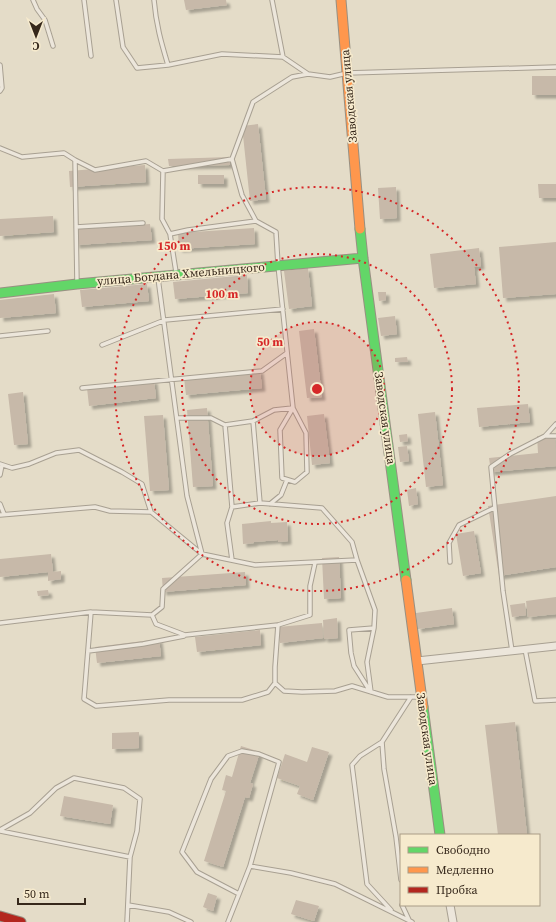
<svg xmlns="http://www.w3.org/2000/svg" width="556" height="922" viewBox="0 0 556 922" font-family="'Source Serif 4',serif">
  <defs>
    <filter id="shadow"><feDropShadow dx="3.5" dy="3.5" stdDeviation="1" flood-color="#0004"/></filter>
  </defs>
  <rect width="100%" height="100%" fill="#e4dcc8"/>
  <path fill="#c7b9a9" filter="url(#shadow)" d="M184,0H226L227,5L186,10Z
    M532,76H556V95H532Z
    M258,124L266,199L250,201L242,126Z
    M230,157V165L169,166L168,159Z
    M145,165L146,182L70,187L69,171Z
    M198,175H224V184H198Z
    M538,184H556V198H539Z
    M396,187L397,218L380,219L378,188Z
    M53,216L54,232L0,236V219Z
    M150,224L152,240L76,245L75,229Z
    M254,228L255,244L179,249L178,233Z
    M556,242V294L503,298L499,247Z
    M479,248L481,266L474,267L476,284L434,288L430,254Z
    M308,268L312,306L289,309L284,271Z
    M247,275L248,293L175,299L173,282Z
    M147,284L149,301L82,307L80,290Z
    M378,292H386V300L379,301Z
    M54,294L56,313L0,318V300Z
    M395,316L397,334L381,336L378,318Z
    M314,329L322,397L307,398L299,331Z
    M407,357L408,362H395V358Z
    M260,370L262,388L186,395L184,378Z
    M154,380L156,398L89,406L87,388Z
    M23,392L28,444L14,445L8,394Z
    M528,404L530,422L479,427L477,408Z
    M207,408L213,486L193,487L187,410Z
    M435,412L443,485L426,487L418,414Z
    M324,414L330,463L312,465L307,416Z
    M163,415L169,490L150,491L144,416Z
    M407,434L408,441L400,442L399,435Z
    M555,435L556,466L491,472L489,458L538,453L537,436Z
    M407,446L409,461L400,462L398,447Z
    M416,488L418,504L409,506L407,490Z
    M556,496V567L499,576L488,506Z
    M271,521V523L287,522L288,541L278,542V540L254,542V543L243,544L242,524Z
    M474,531L481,573L463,576L456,534Z
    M51,554L53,572L61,571V579L48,581V572L0,577V559Z
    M339,557L341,598L324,599L322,558Z
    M245,572L246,585L163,592L162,578Z
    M48,590L49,595L38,596L37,591Z
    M556,597V614L528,617L526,601Z
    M525,603L526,615L512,617L510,605Z
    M452,608L454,624L418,629L416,613Z
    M337,618L338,638L324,639L323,620Z
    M322,623L323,638L280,643L278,627Z
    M260,630L261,645L197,652L195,637Z
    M159,639L161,656L97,663L95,647Z
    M515,722L527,835H498L485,725Z
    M139,732V748L112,749V733Z
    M241,746L260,752L250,783L253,784L249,798L245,797L223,867L204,861L226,791L222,790L226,775L232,777Z
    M312,747L329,752L313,800L297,794L300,786L277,778L285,754L307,762Z
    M64,796L113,805L110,824L60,816Z
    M208,893L217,896L213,911L203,907Z
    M296,900L319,906L314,921L291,914Z"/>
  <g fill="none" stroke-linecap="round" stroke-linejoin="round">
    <g stroke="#a8a092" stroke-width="5.5">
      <path id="lane" d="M33,0L37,9L45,20L53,46
        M84,0L91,56
        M116,0L123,47L137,68L168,65L222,54L283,57L308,74L330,77L347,73L556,67
        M154,0C156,24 161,42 168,65
        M272,0L283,57
        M0,65L2,88L0,91
        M0,148L22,157L64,153L75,160L77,283
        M75,160L95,170L146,161L163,171L232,159
        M163,171L162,219L170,234L176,272
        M76,227L143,223
        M170,234L188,230L256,221
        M158,278L187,496L202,554L255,565L357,560L375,610L374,628L367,662L371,692
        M0,336L48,331
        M102,345L165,320L283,309
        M82,388L262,371L287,353
        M293,408L280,430L282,478L295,482L307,472L306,433L293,408L278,265L276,232L256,221L242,195L232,159L253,102L292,77L308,74
        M177,418H211L225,425L253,421L274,410L293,408
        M253,421L260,503
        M225,425L232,507L227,523L232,560
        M545,436L556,424
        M0,464L12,468L29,464L56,453L79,450L122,472L142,484L151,512L202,554L163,589L162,607L152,615
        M0,475L2,465
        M0,504L4,514
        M270,504L281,495L287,480
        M232,507L260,503L322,508L352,542L357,560
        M0,515L95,507L110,511L151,512
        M450,562L449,543L459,525L494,508
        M91,612L84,699L96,706L169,700H242L268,692L275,683V667L278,625
        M0,623L91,612L152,615L156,624L185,635L278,625L310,615V586L315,563
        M525,649L535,701L556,700
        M88,651L143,644L184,636
        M512,651L503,591L491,467L510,454L545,436H556
        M275,683L284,691L302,692L335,691L352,686L388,697H419
        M370,691L354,666L351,653L349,630L374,628
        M382,742L360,756L352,765L367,884L391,910
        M0,830L30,813L56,788L74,778L124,788L140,799L137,831L130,857L127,922
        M0,831L130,857
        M401,880L396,837L384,769L382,742L411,697
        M239,894L197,872L182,852L211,779L228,756L242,751L259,754L279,762L250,866
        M128,905L169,912L191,922
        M402,905L409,920
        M228,922L250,866L291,873L335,884L412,922"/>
    </g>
    <g stroke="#a8a092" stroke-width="9">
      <path id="street" d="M417,661L556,646
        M450,905L453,922"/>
    </g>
    <g stroke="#989082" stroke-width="11">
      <path id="fast" d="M360,229L363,258L406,580
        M0,293L77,284L363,258
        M423,707L440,835"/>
    </g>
    <g stroke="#989082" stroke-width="11">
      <path id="slow" d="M341,0L360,229
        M406,580L423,707"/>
    </g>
    <g stroke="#989082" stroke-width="11">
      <path id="jam" d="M0,916L21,922"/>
    </g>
    <use href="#lane" stroke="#ece6db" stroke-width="3.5"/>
    <use href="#street" stroke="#ece6db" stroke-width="7"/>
    <use href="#fast" stroke="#63d668" stroke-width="9"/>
    <use href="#slow" stroke="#ff974d" stroke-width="9"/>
    <use href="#jam" stroke="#b3261e" stroke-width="9"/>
  </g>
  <circle cx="317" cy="389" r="67" fill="#d62828" fill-opacity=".12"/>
  <g fill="none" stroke="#d62828" stroke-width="2" stroke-dasharray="2 4">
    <circle cx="317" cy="389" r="67"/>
    <circle cx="317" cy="389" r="135"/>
    <circle cx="317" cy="389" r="202"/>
  </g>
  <g text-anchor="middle" stroke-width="3.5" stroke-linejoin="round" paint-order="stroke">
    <g font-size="12" fill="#36281b" stroke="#f6eacd">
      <text transform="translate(349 96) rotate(-95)" y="4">Заводская улица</text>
      <text transform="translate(181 274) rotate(-5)" y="4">улица Богдана Хмельницкого</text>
      <text transform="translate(385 418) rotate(82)" y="4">Заводская улица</text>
      <text transform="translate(427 739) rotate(82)" y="4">Заводская улица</text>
    </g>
  </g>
  <circle cx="317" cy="389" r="6" fill="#d62828" stroke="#f6eacd" stroke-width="2"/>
  <g font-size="12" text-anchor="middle" font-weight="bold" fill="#d62828" stroke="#f6eacd" stroke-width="3.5" stroke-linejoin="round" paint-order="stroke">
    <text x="174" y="250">150 m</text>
    <text x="222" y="298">100 m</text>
    <text x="270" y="346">50 m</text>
  </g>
  <rect x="400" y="834" width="140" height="72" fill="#f6eacd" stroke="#a99c86"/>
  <rect x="408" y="847" width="20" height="6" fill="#63d668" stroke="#a99c86"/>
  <text x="436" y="854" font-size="12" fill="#36281b">Свободно</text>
  <rect x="408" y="867" width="20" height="6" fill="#ff974d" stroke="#a99c86"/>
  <text x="436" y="874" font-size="12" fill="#36281b">Медленно</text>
  <rect x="408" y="887" width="20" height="6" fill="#b3261e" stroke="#a99c86"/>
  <text x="436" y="894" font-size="12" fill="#36281b">Пробка</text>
  <g transform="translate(36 36) rotate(180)" stroke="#f6eacd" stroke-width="3" paint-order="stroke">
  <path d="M0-3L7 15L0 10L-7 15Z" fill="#36281b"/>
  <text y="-6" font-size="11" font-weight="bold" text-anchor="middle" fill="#36281b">С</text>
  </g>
  <path d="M18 898v6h67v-6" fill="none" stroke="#36281b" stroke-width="2"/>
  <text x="24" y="898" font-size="12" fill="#36281b" stroke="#f6eacd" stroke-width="3" paint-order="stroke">50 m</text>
</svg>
